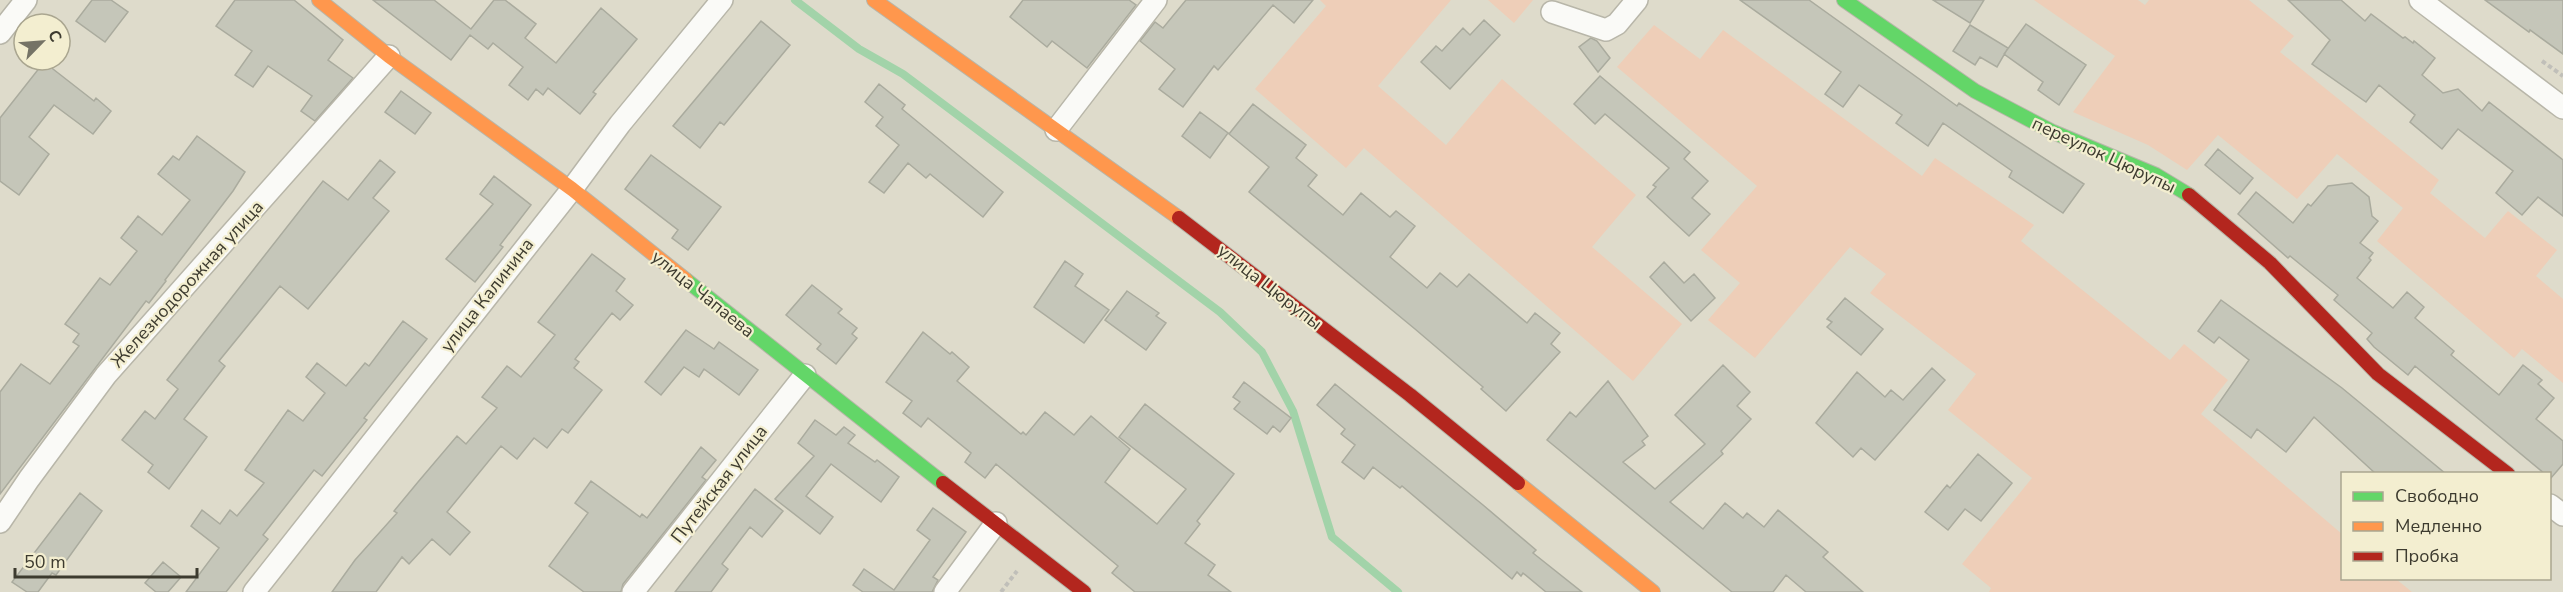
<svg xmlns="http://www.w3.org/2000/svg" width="2563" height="592" viewBox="0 0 2563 592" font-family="'Nunito Sans',sans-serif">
  <rect width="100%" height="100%" fill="#dedbcb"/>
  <path fill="#eeceb8" d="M1320,0H1451L1378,86L1446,145L1502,79L1636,195L1592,247L1682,324L1633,381L1364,148L1346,168L1255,89L1326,6Z
    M1488,0H1533L1514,23Z
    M2034,0H2138L2145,5L2149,0H2249L2294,36L2280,52L2439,180L2430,193L2485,238L2508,211L2557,250L2536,276L2563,299V383L2522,349L2514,358L2377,241L2403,208L2337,154L2297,199L2218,135L2187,170L2148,145L2073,112L2115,56Z
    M1654,25L1700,59L1723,30L1922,176L1935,158L2034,225L2021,241L2170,360L2184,344L2228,380L2201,414L2342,534V578L2396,579L2412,592H1989L1991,588L1962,564L2032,478L1948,410L1976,374L1870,293L1886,274L1850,247L1755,358L1708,320L1740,283L1701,250L1757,186L1617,67Z"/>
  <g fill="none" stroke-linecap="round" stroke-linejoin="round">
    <path stroke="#a2d3a9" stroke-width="8" d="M795,0L859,49L903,74L1220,312L1262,352L1293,411L1332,537L1398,592"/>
  </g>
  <path fill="#c5c6b9" stroke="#aaab9e" stroke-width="1.5" d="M92,0H111L128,12L105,42L76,21Z
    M235,0H294L343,40L328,60L353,78L315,121L301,111L312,96L268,66L253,87L235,75L252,51L216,26Z
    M373,0H434L471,29L494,0H505L536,24L525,38L556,63L601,8L637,39L593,92L596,94L580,114L548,88L543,95L536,89L528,100L509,85L523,67L493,43L488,49L470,35L451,60Z
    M1023,0H1129L1136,5L1087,68L1052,41L1047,47L1010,17Z
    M1186,0H1313L1294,23L1273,5L1218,70L1214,66L1183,107L1159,89L1175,69L1140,41L1155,22L1163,28Z
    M1740,0H1809L1957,106L1959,103L2084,184L2063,213L2009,177L2012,171L1943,123L1928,146L1896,123L1902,115L1859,85L1843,107L1825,94L1841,72Z
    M1933,0H1984L1970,23Z
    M2288,0H2341L2365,21L2371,14L2403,38L2405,37L2413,43L2414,41L2435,58L2422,75L2443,93L2458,89L2482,111L2489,102L2563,160V216L2538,197L2522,215L2496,193L2513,171L2458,129L2442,149L2410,122L2415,115L2379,85L2366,102L2312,64L2330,40Z
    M2485,0H2563V54L2530,30L2529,32Z
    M1484,20L1500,35L1450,89L1421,62L1436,46L1442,51L1463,28L1470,35Z
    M761,21L790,45L724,125L720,122L700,148L673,126Z
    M2026,24L2086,65L2059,105L2038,90L2043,82L2004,54Z
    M1970,25L2008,48L1997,67L1980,57L1975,65L1953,51Z
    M1591,38L1597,41L1610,58L1598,72L1579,47Z
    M44,62L94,101L96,98L111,111L93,134L54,105L29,137L49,154L19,195L0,181V118Z
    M1600,76L1690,152L1684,159L1708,181L1692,198L1710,214L1689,236L1647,197L1656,187L1653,185L1669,168L1605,114L1595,124L1574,104Z
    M879,84L905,105L902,109L1003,192L983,217L930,174L926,178L908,163L884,193L869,182L899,145L876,126L883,117L865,102Z
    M401,91L431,113L415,134L385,112Z
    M1253,104L1306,145L1296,158L1317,175L1308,186L1343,215L1361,193L1390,217L1396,211L1415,226L1390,257L1427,288L1440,273L1457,287L1469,274L1527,323L1535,313L1560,333L1551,344L1560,352L1506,411L1481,389L1483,387L1415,329L1249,192L1269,167L1229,134Z
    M1200,112L1228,133L1210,158L1182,136Z
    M197,136L245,172L233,191L165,280L166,281L149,303L146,301L0,494V392L21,364L50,384L79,346L73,342L79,334L65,324L100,278L110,285L137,251L121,238L138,216L162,235L190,200L158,174L173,156L179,160Z
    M2218,149L2253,178L2240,194L2205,165Z
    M651,155L721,207L688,250L672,238L678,230L625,189Z
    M380,160L395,172L373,198L389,211L308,309L280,286L219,361L225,366L184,419L207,437L169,489L148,472L153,465L122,440L145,411L155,419L178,389L167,380L323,181L348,200Z
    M494,176L531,205L500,245L503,247L475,282L446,259L493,204L480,194Z
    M2352,183L2369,197L2372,216L2378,221L2360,243L2373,253L2369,258L2371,260L2357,278L2393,308L2407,292L2424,307L2415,318L2454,351L2451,355L2499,395L2523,365L2542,380L2538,384L2554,398L2536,419L2563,441V464L2551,478L2550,474H2545L2415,366L2408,375L2374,347L2367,339L2372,333L2334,300L2338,295L2290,256L2288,258L2238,214L2256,192L2293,223L2308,204L2311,206L2328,186Z
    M592,254L625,279L616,291L633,305L620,320L612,313L575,359L579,362L574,368L602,390L568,433L562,429L547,448L534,438L517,459L501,446L447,512L470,532L450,555L432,539L409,564L402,557L376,592H332L355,560L397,513L394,511L418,482L457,436L466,444L497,408L482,397L507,366L521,377L555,335L538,322Z
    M1065,261L1083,274L1075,286L1109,310L1084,343L1034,307Z
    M1664,262L1684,283L1694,274L1715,298L1691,321L1650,277Z
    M812,285L842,309L838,313L857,328L852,334L857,338L836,364L817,349L821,344L786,315Z
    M1127,291L1159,313L1156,316L1166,323L1146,350L1105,320Z
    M1845,298L1883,329L1861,355L1827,327L1832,322L1827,319Z
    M2221,300L2342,388L2446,474H2376L2314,417L2286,452L2257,429L2251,438L2214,410L2249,360L2219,337L2214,343L2198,331Z
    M403,321L427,339L364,418L367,420L322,476L314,470L263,535L268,539L226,592H186L219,548L191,526L202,510L220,524L230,510L237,516L264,483L245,470L288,410L303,421L325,393L306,377L317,363L346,386L365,363L369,366Z
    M686,330L714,349L719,342L758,370L739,395L704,369L699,377L684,367L661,395L645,382Z
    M923,332L950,354L952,352L969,367L957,381L1021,434L1023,432L1026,435L1045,412L1074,435L1091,416L1130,449L1105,482L1157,524L1186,489L1119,437L1145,404L1234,474L1197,521L1200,524L1185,543L1215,565L1208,575L1231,592H1135L1112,573L1118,566L996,464L985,478L965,462L971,453L928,418L921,427L903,413L912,401L886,382Z
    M1723,365L1750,392L1737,406L1751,419L1721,451L1723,454L1670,502L1703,529L1725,503L1743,518L1747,513L1764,527L1778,510L1828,552L1823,557L1863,592H1806L1786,575L1773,592H1732L1547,440L1570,412L1576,417L1608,381L1648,436L1642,441L1645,445L1623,462L1655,489L1705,444L1675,415Z
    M1932,368L1945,380L1875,460L1861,448L1853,457L1816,423L1857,372L1885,397L1891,390L1903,400Z
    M1244,382L1291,418L1280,432L1273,426L1267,434L1234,409L1240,402L1233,397Z
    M1335,384L1483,505L1536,550L1533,553L1582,592H1546L1523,573L1521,576L1517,572L1512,579L1402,486L1400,488L1373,467L1364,479L1342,462L1355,445L1341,434L1345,429L1317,405Z
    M815,420L836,435L844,427L855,435L848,443L875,462L877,460L899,477L881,502L831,464L806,496L833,517L820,534L775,499L814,456L798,443Z
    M701,447L716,460L702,477L706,480L623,584L621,592H584L549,566L588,513L575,503L591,481L640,517L642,514L647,518Z
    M1978,454L2012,483L1981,521L1965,509L1948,530L1925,512L1947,485L1950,488Z
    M755,489L783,511L762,537L750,527L722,564L728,569L711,592H675Z
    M80,493L102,511L56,575L52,573L38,592H27L12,582Z
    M933,508L966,532L933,577L938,580L932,592H863L853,585L864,569L894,590L930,540L917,530Z
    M163,562L181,577L168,592H156L145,583Z"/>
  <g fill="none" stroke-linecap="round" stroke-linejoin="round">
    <g stroke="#b8b6a9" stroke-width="24">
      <path id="street" d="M2420,0L2563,108
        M1552,12L1606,30L1617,24L1637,0
        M0,33L26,0
        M1056,130L1156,0
        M2550,505L2563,515
        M0,522L29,479L106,375L389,56
        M254,592L572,189L620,124L722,0
        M633,592L805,375
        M945,592L996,523"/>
    </g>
    <g stroke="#b8b6a9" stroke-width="16">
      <path id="fast" d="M1844,0L1975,91L2053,132L2156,175L2189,195
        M686,280L943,483"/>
    </g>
    <g stroke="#b8b6a9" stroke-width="16">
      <path id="slow" d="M319,0L389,56L572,189L686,280
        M874,0L1179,218
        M1518,483L1653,592"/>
    </g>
    <g stroke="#b8b6a9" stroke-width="16">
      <path id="jam" d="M2189,195L2270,263L2378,374L2508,474
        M1179,218L1410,395L1518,483
        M943,483L1084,592"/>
    </g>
    <path stroke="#c0bfb9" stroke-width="4" stroke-dasharray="4.5 3" stroke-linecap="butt" d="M2542,61L2563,76
      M1001,592L1017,571"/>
    <use href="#street" stroke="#fafaf7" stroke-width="21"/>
    <use href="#fast" stroke="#63d668" stroke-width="14"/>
    <use href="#slow" stroke="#ff974d" stroke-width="14"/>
    <use href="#jam" stroke="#b3261e" stroke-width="14"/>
  </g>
  <g text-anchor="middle" stroke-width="4.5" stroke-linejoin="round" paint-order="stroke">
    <g font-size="18" fill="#3d3b2f" stroke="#f3eed0">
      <text transform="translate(2104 155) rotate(25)" y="6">переулок Цюрупы</text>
      <text transform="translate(187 284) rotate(-48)" y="6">Железнодорожная улица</text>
      <text transform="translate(1270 287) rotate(38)" y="6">улица Цюрупы</text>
      <text transform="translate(703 294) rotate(39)" y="6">улица Чапаева</text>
      <text transform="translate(487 295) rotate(-52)" y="6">улица Калинина</text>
      <text transform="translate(719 484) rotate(-52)" y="6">Путейская улица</text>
    </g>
  </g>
  <rect x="2341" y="472" width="210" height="108" fill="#f3eed0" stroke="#aaa690" stroke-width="1.5"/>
  <rect x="2353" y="492" width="30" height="9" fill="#63d668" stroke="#aaa690" stroke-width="1.5"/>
  <text x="2395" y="502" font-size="18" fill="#3d3b2f">Свободно</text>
  <rect x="2353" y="522" width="30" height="9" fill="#ff974d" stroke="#aaa690" stroke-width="1.5"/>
  <text x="2395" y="532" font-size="18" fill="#3d3b2f">Медленно</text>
  <rect x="2353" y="552" width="30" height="9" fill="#b3261e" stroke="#aaa690" stroke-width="1.5"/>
  <text x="2395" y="562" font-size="18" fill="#3d3b2f">Пробка</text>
  <g transform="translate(42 42) rotate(65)"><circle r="28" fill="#f3eed0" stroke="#aaa690" stroke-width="1.5"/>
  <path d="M0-4.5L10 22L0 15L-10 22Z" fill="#757366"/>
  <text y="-9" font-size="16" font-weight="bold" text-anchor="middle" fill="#3d3b2f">С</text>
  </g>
  <path d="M15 568v9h182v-9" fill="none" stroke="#3d3b2f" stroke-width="3"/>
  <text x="24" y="568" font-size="18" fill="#3d3b2f" stroke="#f3eed0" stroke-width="4.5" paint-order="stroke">50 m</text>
</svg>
